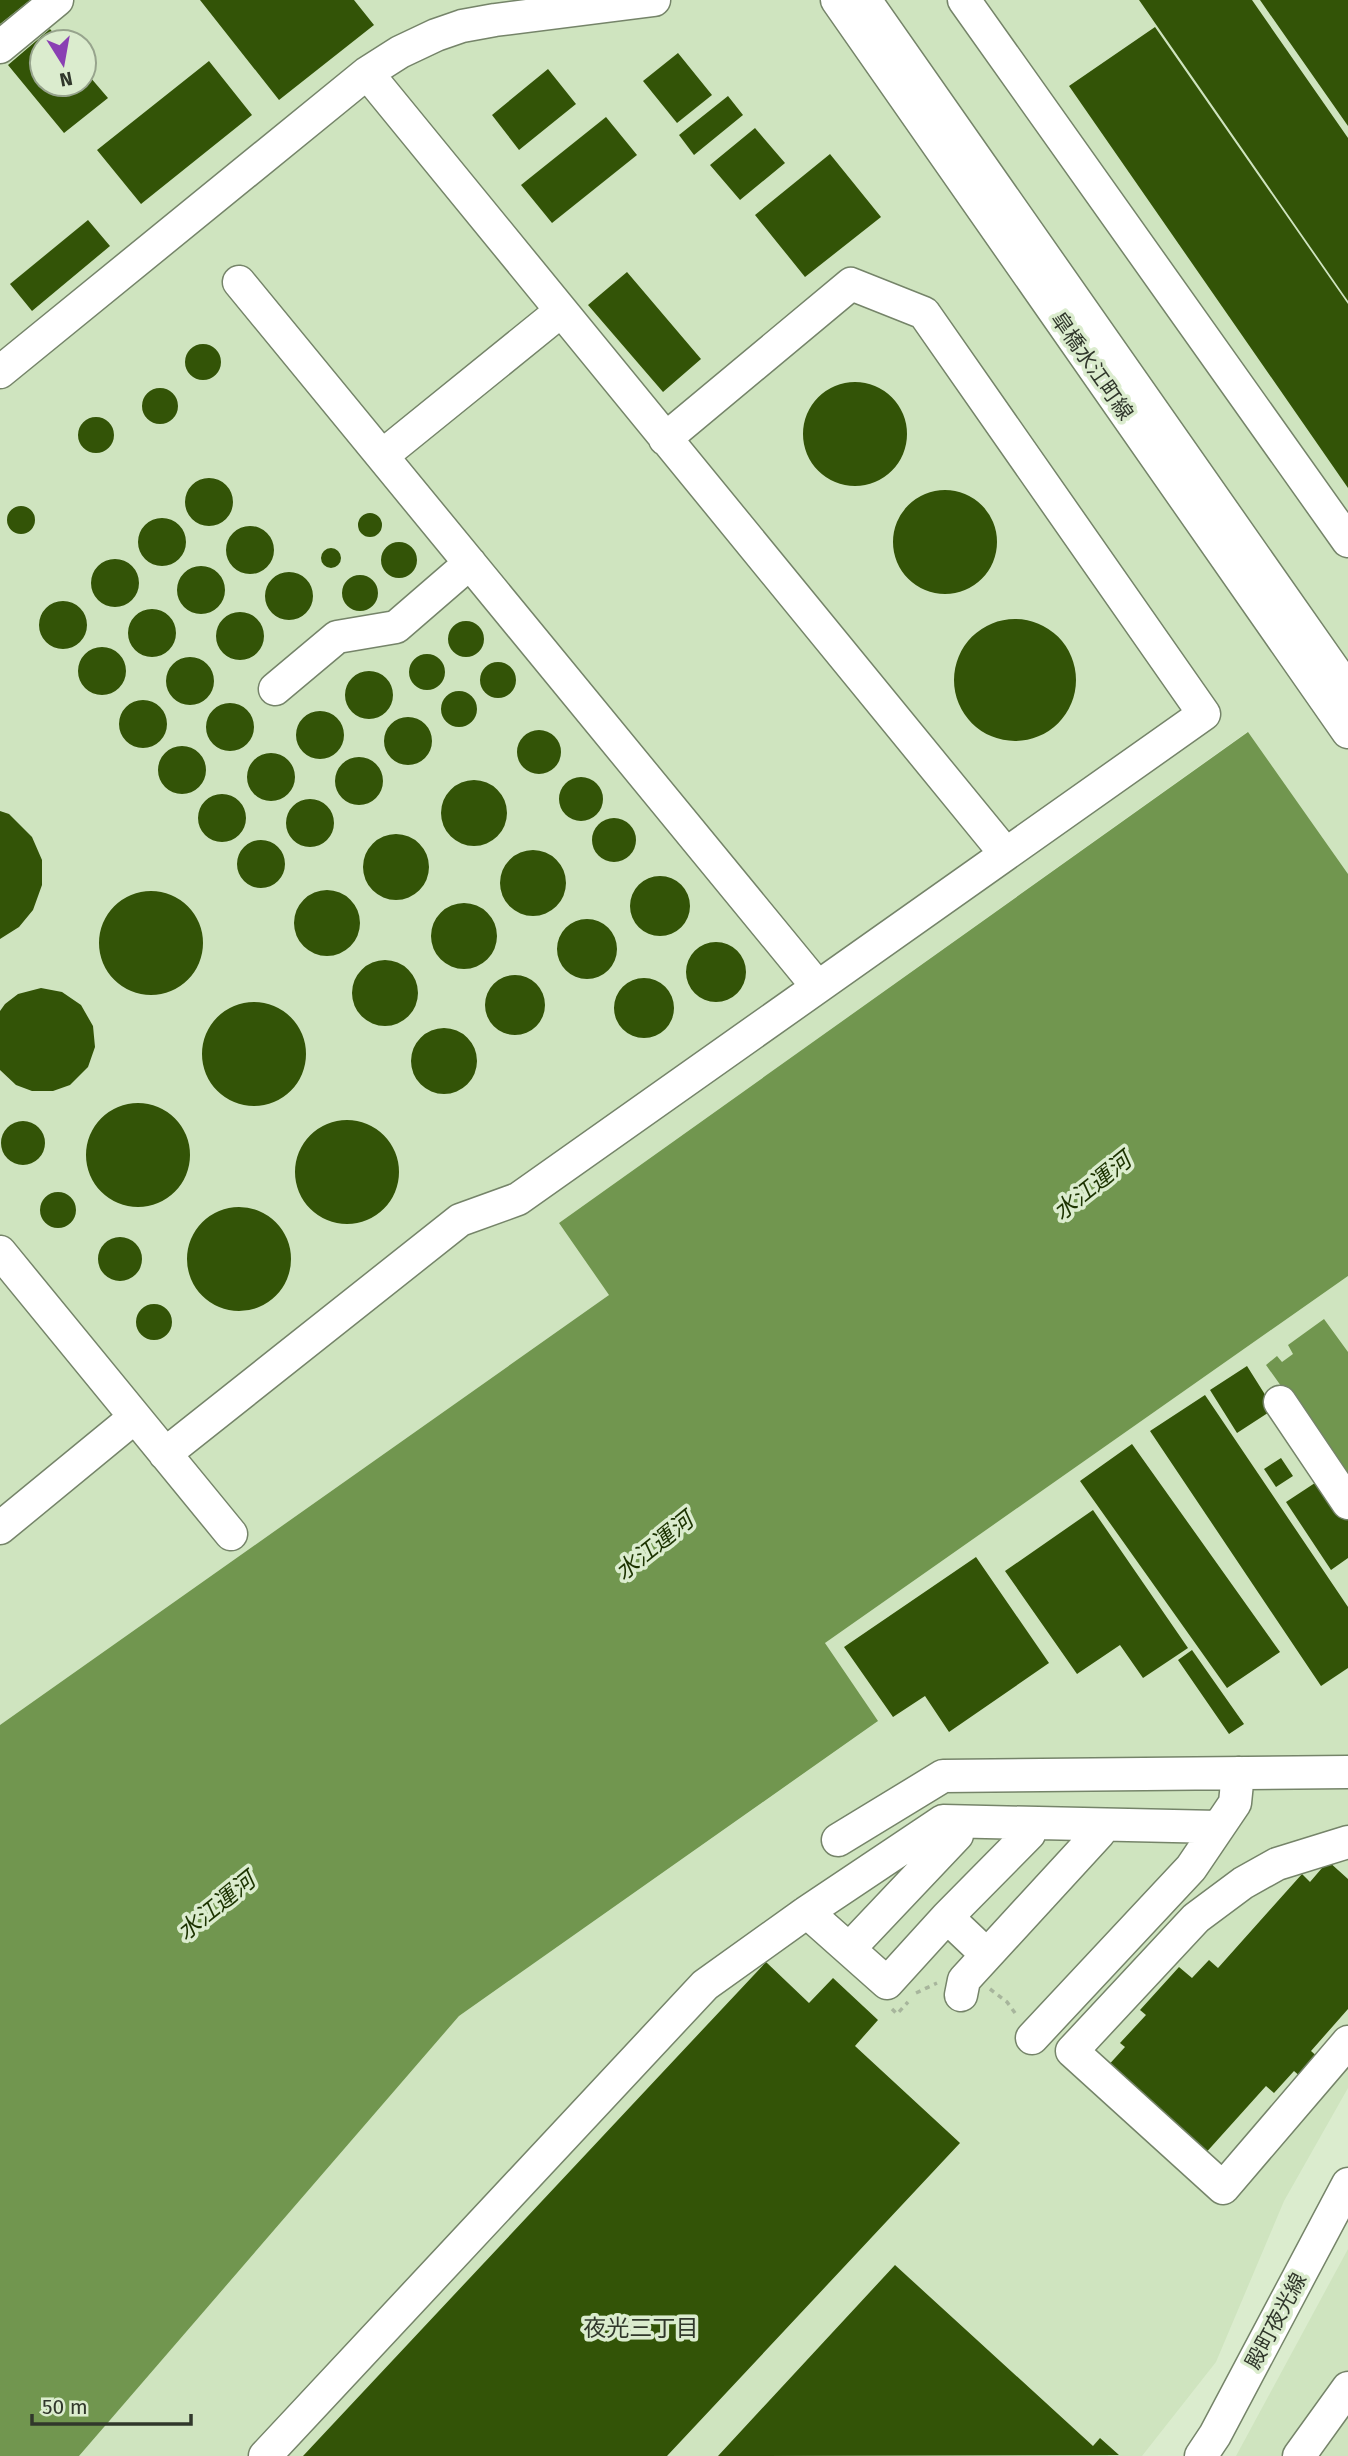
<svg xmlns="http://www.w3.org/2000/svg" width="1348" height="2456" viewBox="0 0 1348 2456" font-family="'Fira Sans','Noto Sans JP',sans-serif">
  <rect width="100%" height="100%" fill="#dbecce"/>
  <path fill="#cfe4bf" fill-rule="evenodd" d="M0,0H1348V874L1247,732L559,1223L609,1295L0,1725ZM42,42H84V84H42Z
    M1348,1276V2088L1284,2201L1216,2362L1142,2456H79L459,2016L877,1722L825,1643Z
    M1348,2249V2456H1236Z"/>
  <path fill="#71964f" d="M1248,732L1348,874V1276L825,1643L878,1721L459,2016L79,2456H0V1725L609,1295L559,1223Z
    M1324,1319L1348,1352V1480L1266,1365L1277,1356L1282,1362L1293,1354L1288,1345Z"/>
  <path fill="#335407" d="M0,0H30L0,24Z
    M200,0H354L374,25L279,100Z
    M1139,0H1252L1348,138V301Z
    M1260,0H1348V126Z
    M1155,27L1348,304V488L1069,86Z
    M50,29L61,42H42V84H84V70L108,98L64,133L8,65Z
    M678,53L712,95L677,123L643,81Z
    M209,61L252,115L141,204L97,150Z
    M548,69L576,104L519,150L492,115Z
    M728,96L743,115L694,155L679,135Z
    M606,117L637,155L552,223L521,185Z
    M755,128L785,163L740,200L710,165Z
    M830,154L881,217L805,277L755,215Z
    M88,220L110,246L32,311L10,284Z
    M627,272L701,359L663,392L588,305Z
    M185 362a18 18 0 1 1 36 0a18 18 0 1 1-36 0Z
    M803 434a52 52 0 1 1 104 0a52 52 0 1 1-104 0Z
    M142 406a18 18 0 1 1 36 0a18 18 0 1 1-36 0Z
    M78 435a18 18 0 1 1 36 0a18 18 0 1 1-36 0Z
    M185 502a24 24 0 1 1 48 0a24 24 0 1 1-48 0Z
    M893 542a52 52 0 1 1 104 0a52 52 0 1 1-104 0Z
    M7 520a14 14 0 1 1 28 0a14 14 0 1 1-28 0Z
    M358 525a12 12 0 1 1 24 0a12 12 0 1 1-24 0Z
    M138 542a24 24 0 1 1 48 0a24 24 0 1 1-48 0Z
    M226 550a24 24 0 1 1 48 0a24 24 0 1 1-48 0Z
    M381 560a18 18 0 1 1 36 0a18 18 0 1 1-36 0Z
    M321 558a10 10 0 1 1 20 0a10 10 0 1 1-20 0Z
    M91 583a24 24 0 1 1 48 0a24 24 0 1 1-48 0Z
    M177 590a24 24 0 1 1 48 0a24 24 0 1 1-48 0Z
    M265 596a24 24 0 1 1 48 0a24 24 0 1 1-48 0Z
    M342 593a18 18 0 1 1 36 0a18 18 0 1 1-36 0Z
    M39 625a24 24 0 1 1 48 0a24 24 0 1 1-48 0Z
    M128 633a24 24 0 1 1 48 0a24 24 0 1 1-48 0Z
    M216 636a24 24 0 1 1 48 0a24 24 0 1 1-48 0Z
    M954 680a61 61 0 1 1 122 0a61 61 0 1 1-122 0Z
    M448 639a18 18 0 1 1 36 0a18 18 0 1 1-36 0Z
    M78 671a24 24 0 1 1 48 0a24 24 0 1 1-48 0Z
    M409 672a18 18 0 1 1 36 0a18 18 0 1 1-36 0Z
    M166 681a24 24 0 1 1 48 0a24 24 0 1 1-48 0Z
    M480 680a18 18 0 1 1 36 0a18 18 0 1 1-36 0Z
    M345 695a24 24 0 1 1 48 0a24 24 0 1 1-48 0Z
    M441 709a18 18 0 1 1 36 0a18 18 0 1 1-36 0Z
    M119 724a24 24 0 1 1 48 0a24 24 0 1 1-48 0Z
    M206 727a24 24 0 1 1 48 0a24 24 0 1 1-48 0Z
    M296 735a24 24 0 1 1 48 0a24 24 0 1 1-48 0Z
    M384 741a24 24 0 1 1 48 0a24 24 0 1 1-48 0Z
    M517 752a22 22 0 1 1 44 0a22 22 0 1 1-44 0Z
    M158 770a24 24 0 1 1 48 0a24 24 0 1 1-48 0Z
    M247 777a24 24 0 1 1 48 0a24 24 0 1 1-48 0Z
    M335 781a24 24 0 1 1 48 0a24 24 0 1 1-48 0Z
    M559 799a22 22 0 1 1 44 0a22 22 0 1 1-44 0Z
    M441 813a33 33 0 1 1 66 0a33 33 0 1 1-66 0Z
    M198 818a24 24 0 1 1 48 0a24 24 0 1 1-48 0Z
    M286 823a24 24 0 1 1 48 0a24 24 0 1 1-48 0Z
    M0,811L9,814L32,837L42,860V885L33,910L19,927L0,939Z
    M592 840a22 22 0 1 1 44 0a22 22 0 1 1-44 0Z
    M363 867a33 33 0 1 1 66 0a33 33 0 1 1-66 0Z
    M237 864a24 24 0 1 1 48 0a24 24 0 1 1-48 0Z
    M500 883a33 33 0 1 1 66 0a33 33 0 1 1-66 0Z
    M630 906a30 30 0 1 1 60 0a30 30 0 1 1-60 0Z
    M294 923a33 33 0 1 1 66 0a33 33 0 1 1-66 0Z
    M99 943a52 52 0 1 1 104 0a52 52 0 1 1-104 0Z
    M431 936a33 33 0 1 1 66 0a33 33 0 1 1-66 0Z
    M557 949a30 30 0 1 1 60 0a30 30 0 1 1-60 0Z
    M686 972a30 30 0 1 1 60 0a30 30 0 1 1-60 0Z
    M352 993a33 33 0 1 1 66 0a33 33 0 1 1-66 0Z
    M485 1005a30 30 0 1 1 60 0a30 30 0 1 1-60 0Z
    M614 1008a30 30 0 1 1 60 0a30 30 0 1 1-60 0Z
    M41,988L62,992L81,1005L93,1026L95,1047L88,1067L70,1085L53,1091H32L16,1085L0,1070V1011L5,1004L18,994Z
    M202 1054a52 52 0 1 1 104 0a52 52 0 1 1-104 0Z
    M411 1061a33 33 0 1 1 66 0a33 33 0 1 1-66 0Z
    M86 1155a52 52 0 1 1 104 0a52 52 0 1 1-104 0Z
    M295 1172a52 52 0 1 1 104 0a52 52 0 1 1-104 0Z
    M1 1143a22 22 0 1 1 44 0a22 22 0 1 1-44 0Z
    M40 1210a18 18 0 1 1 36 0a18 18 0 1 1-36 0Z
    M187 1259a52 52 0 1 1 104 0a52 52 0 1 1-104 0Z
    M98 1259a22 22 0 1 1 44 0a22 22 0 1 1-44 0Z
    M136 1322a18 18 0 1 1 36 0a18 18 0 1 1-36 0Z
    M1247,1366L1274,1409L1237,1433L1210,1390Z
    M1205,1395L1348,1607V1668L1321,1686L1150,1431Z
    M1132,1444L1280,1652L1227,1688L1080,1481Z
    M1281,1458L1293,1476L1276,1487L1264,1469Z
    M1321,1479L1348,1519V1558L1331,1570L1286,1502Z
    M1093,1510L1188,1648L1143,1678L1120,1645L1077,1674L1005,1571Z
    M976,1557L1049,1663L949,1732L925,1696L893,1717L844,1647Z
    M1192,1650L1244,1724L1229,1734L1178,1660Z
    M1328,1861L1348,1879V2009L1311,2051L1320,2059L1302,2078L1294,2071L1274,2093L1266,2086L1203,2156L1105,2069L1125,2047L1120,2043L1146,2015L1140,2010L1179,1967L1192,1978L1209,1960L1218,1968L1302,1874L1310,1882Z
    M766,1962L809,2003L833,1978L878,2020L855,2046L960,2143L667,2456H303Z
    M895,2265L1093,2446L1100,2438L1119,2455L718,2456Z"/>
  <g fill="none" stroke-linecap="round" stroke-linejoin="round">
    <g stroke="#758469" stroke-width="35">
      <path id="minor" d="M837,0L1348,732
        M865,0L1348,690
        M964,0L1348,541
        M0,47L57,0
        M367,73L1005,853
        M239,282L817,986
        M0,372L367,73L400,52L436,35L462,26L495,20L654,0
        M382,456L561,311
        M275,689L337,637L396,627L470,563
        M0,1252L231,1534
        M1280,1402L1348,1503
        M165,1454L460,1220L518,1199L1204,714L924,313L851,284L665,439
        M0,1528L135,1417
        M838,1840L943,1776L1348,1772
        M1348,1842L1277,1864L1243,1883L1196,1918L1072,2051L1223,2188L1348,2042
        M807,1912L887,1983L947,1917L986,1954
        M947,1917L1029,1834L1028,1823
        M849,1949L957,1835L958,1822
        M961,1995L964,1980L1099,1833L1101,1825
        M1032,2038L1191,1868L1235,1803L1238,1773
        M265,2456L705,1985L807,1912L943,1821L1218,1827
        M1201,2456L1215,2435L1348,2184
        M1299,2456L1348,2388"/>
    </g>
    <path stroke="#a7b59c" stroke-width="3.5" stroke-dasharray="5 5" stroke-linecap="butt" d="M990,1989L1007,2002L1018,2017
      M916,1993L937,1983
      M892,2009L897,2014L908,2002"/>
    <use href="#minor" stroke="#fff" stroke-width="32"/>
  </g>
  <g text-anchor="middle" stroke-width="7" stroke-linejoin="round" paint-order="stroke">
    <g font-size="21" fill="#30372b" stroke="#dbecce">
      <text transform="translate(1092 366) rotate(55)" y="7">皐橋水江町線</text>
      <text transform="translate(1276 2321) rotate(-62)" y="7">殿町夜光線</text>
    </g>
    <g font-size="23" font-style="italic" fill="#1c3300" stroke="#dbecce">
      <text transform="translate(1092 1186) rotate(-39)" y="8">水江運河</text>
      <text transform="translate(654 1546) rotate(-39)" y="8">水江運河</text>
      <text transform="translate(216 1906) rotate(-39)" y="8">水江運河</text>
    </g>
    <g font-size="23" fill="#30372b" stroke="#dbecce">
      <text x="641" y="2336">夜光三丁目</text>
    </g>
  </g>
  <g transform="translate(63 63) rotate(169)"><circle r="33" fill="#dbecce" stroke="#97a48d" stroke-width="2"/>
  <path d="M0-5L12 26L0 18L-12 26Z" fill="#8a40b3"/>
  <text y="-10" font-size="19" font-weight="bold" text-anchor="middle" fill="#30372b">N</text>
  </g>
  <path d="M32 2414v10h159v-10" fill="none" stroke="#30372b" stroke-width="3.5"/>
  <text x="42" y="2414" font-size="21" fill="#30372b" stroke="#dbecce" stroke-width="5" paint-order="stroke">50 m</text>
</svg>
